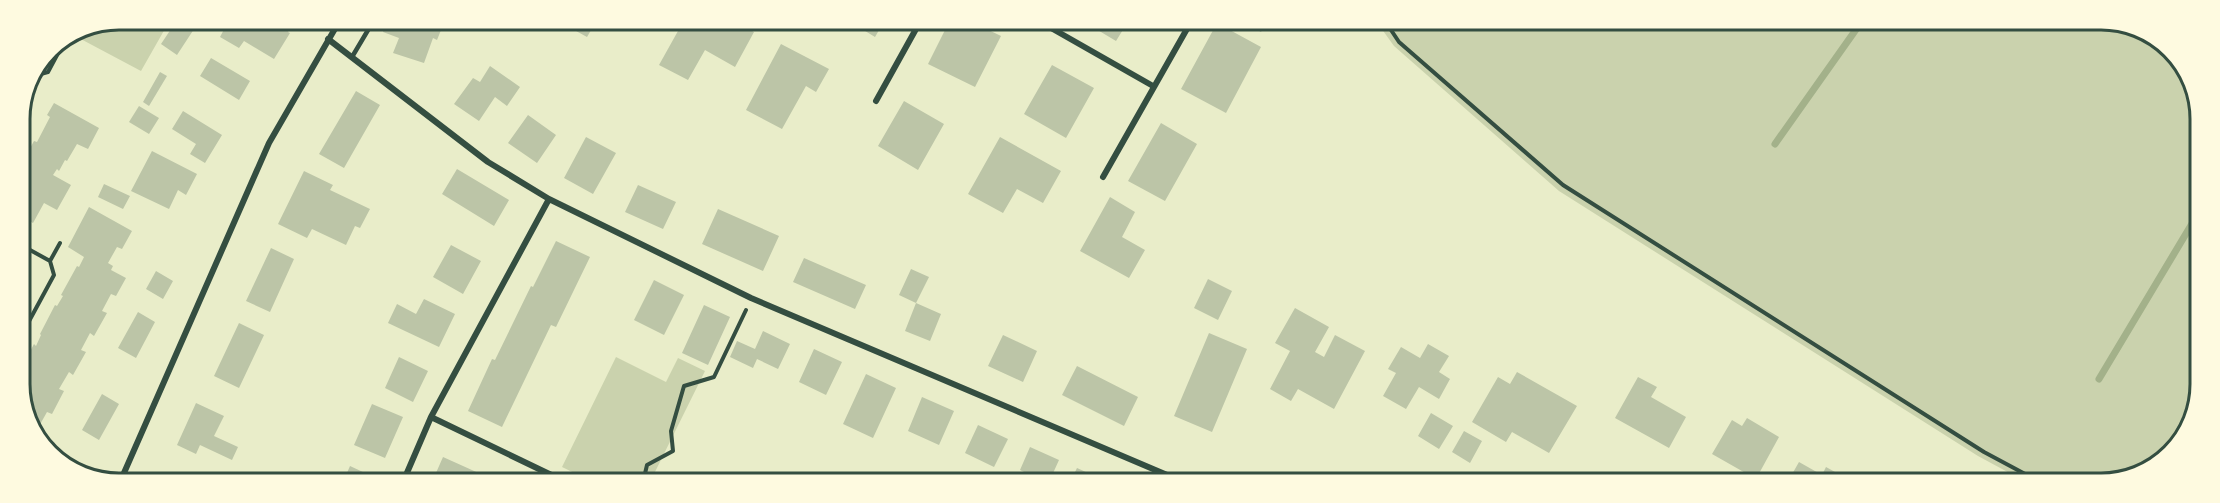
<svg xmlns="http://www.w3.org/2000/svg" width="2220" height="503" viewBox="0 0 2220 503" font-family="Ubuntu,sans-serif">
  <rect width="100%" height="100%" fill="#e9edc9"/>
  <path fill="#cad2ad" d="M119,20H170L141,71L77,37Z
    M1376,21H2120L2171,48L2199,99V403L2167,459L2108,483H2028L1978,456L1559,191L1394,46Z
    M616,357L666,382L678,358L705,371L650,482H593L562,467Z"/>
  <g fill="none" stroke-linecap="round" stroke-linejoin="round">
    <path stroke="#a3b18a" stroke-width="7" d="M1775,144L1862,21
      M2099,379L2199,212"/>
  </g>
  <path fill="#bcc5a7" d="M177,20H187L196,26L177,55L161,44Z
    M229,20H276L290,29L288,32L290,33L274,59L244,41L239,48L220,37Z
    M411,20H445L437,40L433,38L424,63L393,53L399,38L383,32L386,22L408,28Z
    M556,20H597L587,37Z
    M674,20H732L754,32L735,67L705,50L688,80L659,65L678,31L670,27Z
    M847,20H885L875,37Z
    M950,20H968L1001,36L975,87L928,64Z
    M1081,20H1129L1116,41Z
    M1240,21H1268L1261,32Z
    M1217,23L1261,47L1226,113L1181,89Z
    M781,44L829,69L816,92L806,86L782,129L746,110Z
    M211,58L250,81L239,100L200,76Z
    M1052,65L1094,88L1066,138L1024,114Z
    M490,66L520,87L507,106L495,97L479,121L454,104L473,78L480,82Z
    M160,72L167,76L149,106L143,102Z
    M356,91L380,105L344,168L319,154Z
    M904,101L944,124L918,170L878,146Z
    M54,103L99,128L88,149L77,144L67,161L65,160L59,171L57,169L53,175L71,185L57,210L44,203L33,223L20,216V173L27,161L24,159L34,141L37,142L50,117L47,115Z
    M139,106L159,118L149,134L129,122Z
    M183,111L222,135L205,163L190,154L196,144L172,129Z
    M528,115L556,135L537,163L508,143Z
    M1161,123L1197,144L1165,201L1128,181Z
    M586,137L616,153L593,194L564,178Z
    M1000,137L1061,171L1043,203L1017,189L1003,213L968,194Z
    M152,151L197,174L186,195L178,190L169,209L131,191Z
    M457,169L509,200L494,226L442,194Z
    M304,171L333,185L330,190L370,209L360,228L355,226L346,245L312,229L307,238L278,224Z
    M104,184L130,196L123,209L98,197Z
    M638,185L676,202L663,229L625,212Z
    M1110,197L1135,212L1122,237L1145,250L1129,278L1080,251Z
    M89,207L132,231L122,249L117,247L108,263L113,266L111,270L126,278L116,296L111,294L102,311L107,313L94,336L90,333L81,350L86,352L73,375L69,372L59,389L64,391L52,414L47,412L38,428L43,431L41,435L55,443L49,455L21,404V368L34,344L36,346L41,335L40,334L55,305L57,306L63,296L61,295L77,266L79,267L84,257L68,247Z
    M718,209L779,236L763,271L702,244Z
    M556,241L590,257L556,327L551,325L502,427L468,411L492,359L495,360L531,286L533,287Z
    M451,245L481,261L463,294L433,277Z
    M271,248L294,259L270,312L246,301Z
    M804,258L866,285L855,309L793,282Z
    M911,269L929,277L916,303L899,295Z
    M156,271L173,281L163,299L146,289Z
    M1208,279L1232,291L1218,320L1194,308Z
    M654,280L684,295L664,335L634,320Z
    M424,299L455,314L439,347L388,323L397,304L416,314Z
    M916,303L941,314L930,341L905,331Z
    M704,305L730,317L708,365L682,353Z
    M1295,308L1329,327L1315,352L1324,357L1335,335L1365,351L1334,409L1298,389L1291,401L1270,389L1290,351L1275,343Z
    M138,312L155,322L136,358L118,348Z
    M239,323L264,335L239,388L214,376Z
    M763,331L790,344L778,369L757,359L753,368L730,357L737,341L755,349Z
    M1209,333L1247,349L1212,432L1174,416Z
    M1003,335L1037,351L1023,382L988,366Z
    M1428,344L1449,356L1439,372L1450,379L1439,399L1419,387L1406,409L1383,396L1396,373L1388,369L1401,347L1420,358Z
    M814,349L842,362L826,395L799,382Z
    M399,357L428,371L413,402L385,388Z
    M1077,366L1138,397L1124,426L1062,395Z
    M1517,372L1577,406L1549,453L1512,432L1506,442L1472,422L1498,377L1510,384Z
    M866,374L896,388L873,438L843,424Z
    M1638,377L1657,387L1651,397L1686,417L1669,448L1615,418Z
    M102,394L119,404L99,440L82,430Z
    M922,397L954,411L939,445L908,431Z
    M196,403L224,416L214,436L238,447L232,460L200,445L196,454L177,445Z
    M372,404L403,417L385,458L354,445Z
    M1431,413L1453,426L1439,449L1418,436Z
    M1747,418L1779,437L1756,479L1712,454L1732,420L1742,426Z
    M978,425L1008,439L994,467L965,453Z
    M1464,431L1482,441L1470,463L1452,452Z
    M1030,447L1059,460L1049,482H1027L1030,475L1020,470Z
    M443,457L483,475L480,482H432Z
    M1799,462L1822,475L1826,467L1855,483H1787Z
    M350,466L378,479L377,482H343Z
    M1077,468L1108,482H1070Z
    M691,472L713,482H686Z"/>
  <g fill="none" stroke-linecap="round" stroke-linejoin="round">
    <path stroke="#344e41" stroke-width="4" d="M1385,21L1399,42L1563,185L1984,452L2042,483
      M37,75L48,72L64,42
      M21,245L50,261L54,275L21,336
      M50,261L60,243
      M643,482L647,465L673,451L671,431L684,386L714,377L746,310"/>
    <path stroke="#344e41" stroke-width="4.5" d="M320,20L335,28
      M352,57L374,20"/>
    <path stroke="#344e41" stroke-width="6" d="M1037,20L1153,86
      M328,39L488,162L549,199L751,298L1186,483
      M876,101L921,20
      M1103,177L1192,20
      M431,417L566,482
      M120,482L269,143L340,20
      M403,482L431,417L549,199"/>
  </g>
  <path d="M0 0H2220V503H0ZM119 30H2101A89 89 0 0 1 2190 119V384A89 89 0 0 1 2101 473H119A89 89 0 0 1 30 384V119A89 89 0 0 1 119 30Z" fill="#fefae0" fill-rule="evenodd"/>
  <path fill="none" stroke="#344e41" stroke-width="3" d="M119 30H2101A89 89 0 0 1 2190 119V384A89 89 0 0 1 2101 473H119A89 89 0 0 1 30 384V119A89 89 0 0 1 119 30Z"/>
</svg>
